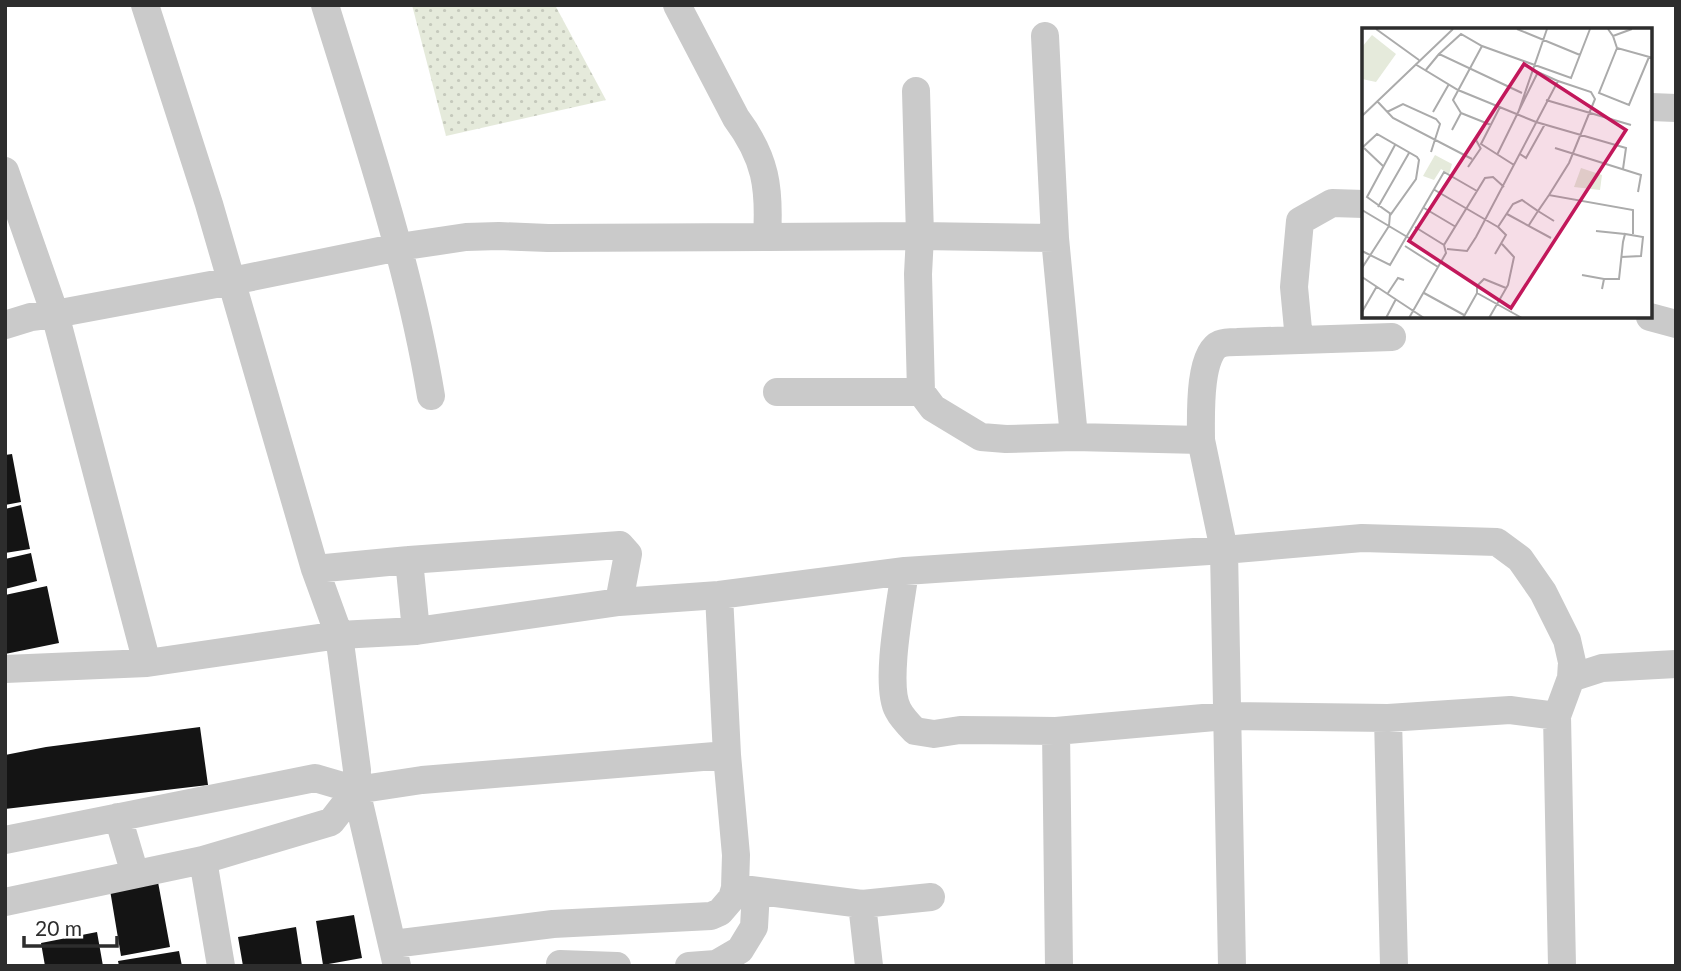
<svg xmlns="http://www.w3.org/2000/svg" width="1681" height="971" viewBox="0 0 1681 971" font-family="Lato,sans-serif">
  <defs>
    <pattern id="grass-dots" width="8" height="8" patternUnits="userSpaceOnUse" patternTransform="scale(1.75)"><rect width="8" height="8" fill="#e5eadb"/><path d="M2 2h.1M6 6h.1" fill="none" stroke="#c5c9bc" stroke-width="1.8" stroke-linecap="round"/></pattern>
  </defs>
  <rect width="100%" height="100%" fill="#fff"/>
  <path fill="url(#grass-dots)" d="M412,5H555L606,100L446,136Z"/>
  <path fill="#141414" d="M12,454L21,502L5,505V455Z
    M21,505L30,549L5,553V509Z
    M31,553L37,581L5,589V559Z
    M47,586L59,643L5,654V595Z
    M200,727L208,785L5,809V755L46,747Z
    M158,882L170,947L121,956L110,890Z
    M354,915L362,958L323,965L316,921Z
    M296,927L302,966H243L238,937Z
    M97,932L103,966H45L41,943Z
    M179,951L182,966H119L118,961Z"/>
  <g fill="none" stroke-linecap="round" stroke-linejoin="round">
    <path stroke="#cacaca" stroke-width="28" d="M145,5L209,204L315,569L339,635L357,770L356,790L397,966
      M325,5C365,135 409,263 431,396
      M677,5L736,118C766,158 770,188 767,237L920,236L918,274L921,392L933,408L981,437L1006,439L1074,437L1201,440L1224,550L1232,966
      M1045,36L1055,238L1074,437
      M916,91L920,236L1055,238
      M1651,107L1676,108
      M5,171L55,314L147,663
      M1650,317L1676,324
      M5,325L31,317L55,314L232,281L399,247L466,237L499,236L548,238L767,237
      M1299,340L1294,287L1300,221L1332,203L1364,204
      M777,392H921
      M1201,440C1201,419 1198,353 1220,344C1225,342 1232,342 1237,342L1392,337
      M409,560L416,631
      M315,569L409,560L620,545L628,554L619,602
      M905,571C901,601 884,685 898,710C902,718 909,725 915,731L934,734L960,730L1056,731L1226,716L1388,718L1510,710L1557,716L1571,678L1602,668L1676,664
      M5,669L147,663L339,635L416,631L619,602L719,595L905,571L1224,550L1362,538L1497,542L1520,559L1543,592L1567,640L1572,662L1571,678
      M1557,716L1562,966
      M1388,718L1394,966
      M1056,731L1059,966
      M118,817L135,874
      M5,840L315,778L356,790L422,780L727,755
      M203,860L221,966
      M735,888L862,904L931,897
      M5,902L203,860L331,822L356,790
      M862,904L869,966
      M393,944L553,924L711,916L720,912L732,898L735,888L736,855L727,755L719,595
      M560,964L617,966
      M689,966L716,964L740,950L754,927L756,891"/>
  </g>
  <g transform="translate(1362 28)">
    <rect width="290" height="290" fill="#fff"/>
    <path d="M219,140L240,147L238,162L212,159Z" fill="#e5eadb"/>
    <path d="M10,7L34,26L14,54L0,51V19ZM73,127L90,136L87,146L79,141L72,152L61,148Z" fill="#e5eadb"/>
    <path fill="none" stroke="#ababab" stroke-width="2" d="M14,1L57,32M155,1L218,27M246,1L251,8L270,1M251,8L255,20L291,30M255,20L237,65L267,77L287,29M53,36L96,62L174,94L264,120L261,141M63,43L77,26M160,65L77,26L99,6L120,18L209,50L228,1M184,72L269,97M15,73L31,90L110,131M138,79L119,116L152,137M25,84L41,76L74,91L78,96L69,124M71,84L87,56M99,85L129,97M156,85L185,1M0,88L91,1M90,102L99,85L91,72L120,18M1,119L15,106L55,129L57,132L54,151L29,186L5,169L33,117M2,120L21,138M193,120L279,147L276,164M119,121L114,112L124,95M158,126L164,130L183,96M135,127L176,44M106,139L119,120M71,161L136,199L151,176L160,172L176,183L187,167L271,182V206M187,167L207,135L233,71L229,64L196,53M16,179L47,125M62,180L94,199M0,182L47,210M145,186L189,210M167,197L176,183L192,193M53,199L82,217M234,203L263,206M43,218L76,239M85,221L105,223L114,209L196,53L169,41M0,223L28,237L82,144L115,163M133,226L144,207L136,199M0,240L27,198L28,186M220,247L242,251M0,249L62,290M240,261L242,251H257L261,214L263,206L281,209L279,228L259,229M26,265L36,250L42,252M62,265L102,287M115,265V258L122,251L144,260M0,284L15,258M24,290L34,271M47,290L84,225L82,217L123,150L131,149L142,159M101,290L115,265L160,290M127,290L146,257L152,229L140,216"/>
    <path fill="#c2185b" fill-opacity="0.15" stroke="#c2185b" stroke-width="3.5" d="M162,36L264,102L149,280L47,213Z"/>
    <rect width="290" height="290" fill="none" stroke="#2d2d2d" stroke-width="3.5"/>
  </g>
  <rect width="1681" height="971" fill="none" stroke="#2d2d2d" stroke-width="14"/>
  <path d="M24 936v10h93v-10" fill="none" stroke="#2d2d2d" stroke-width="3.5"/>
  <text x="35" y="936" font-size="21" fill="#2d2d2d" stroke="#ffffff" stroke-width="5" paint-order="stroke">20 m</text>
</svg>
